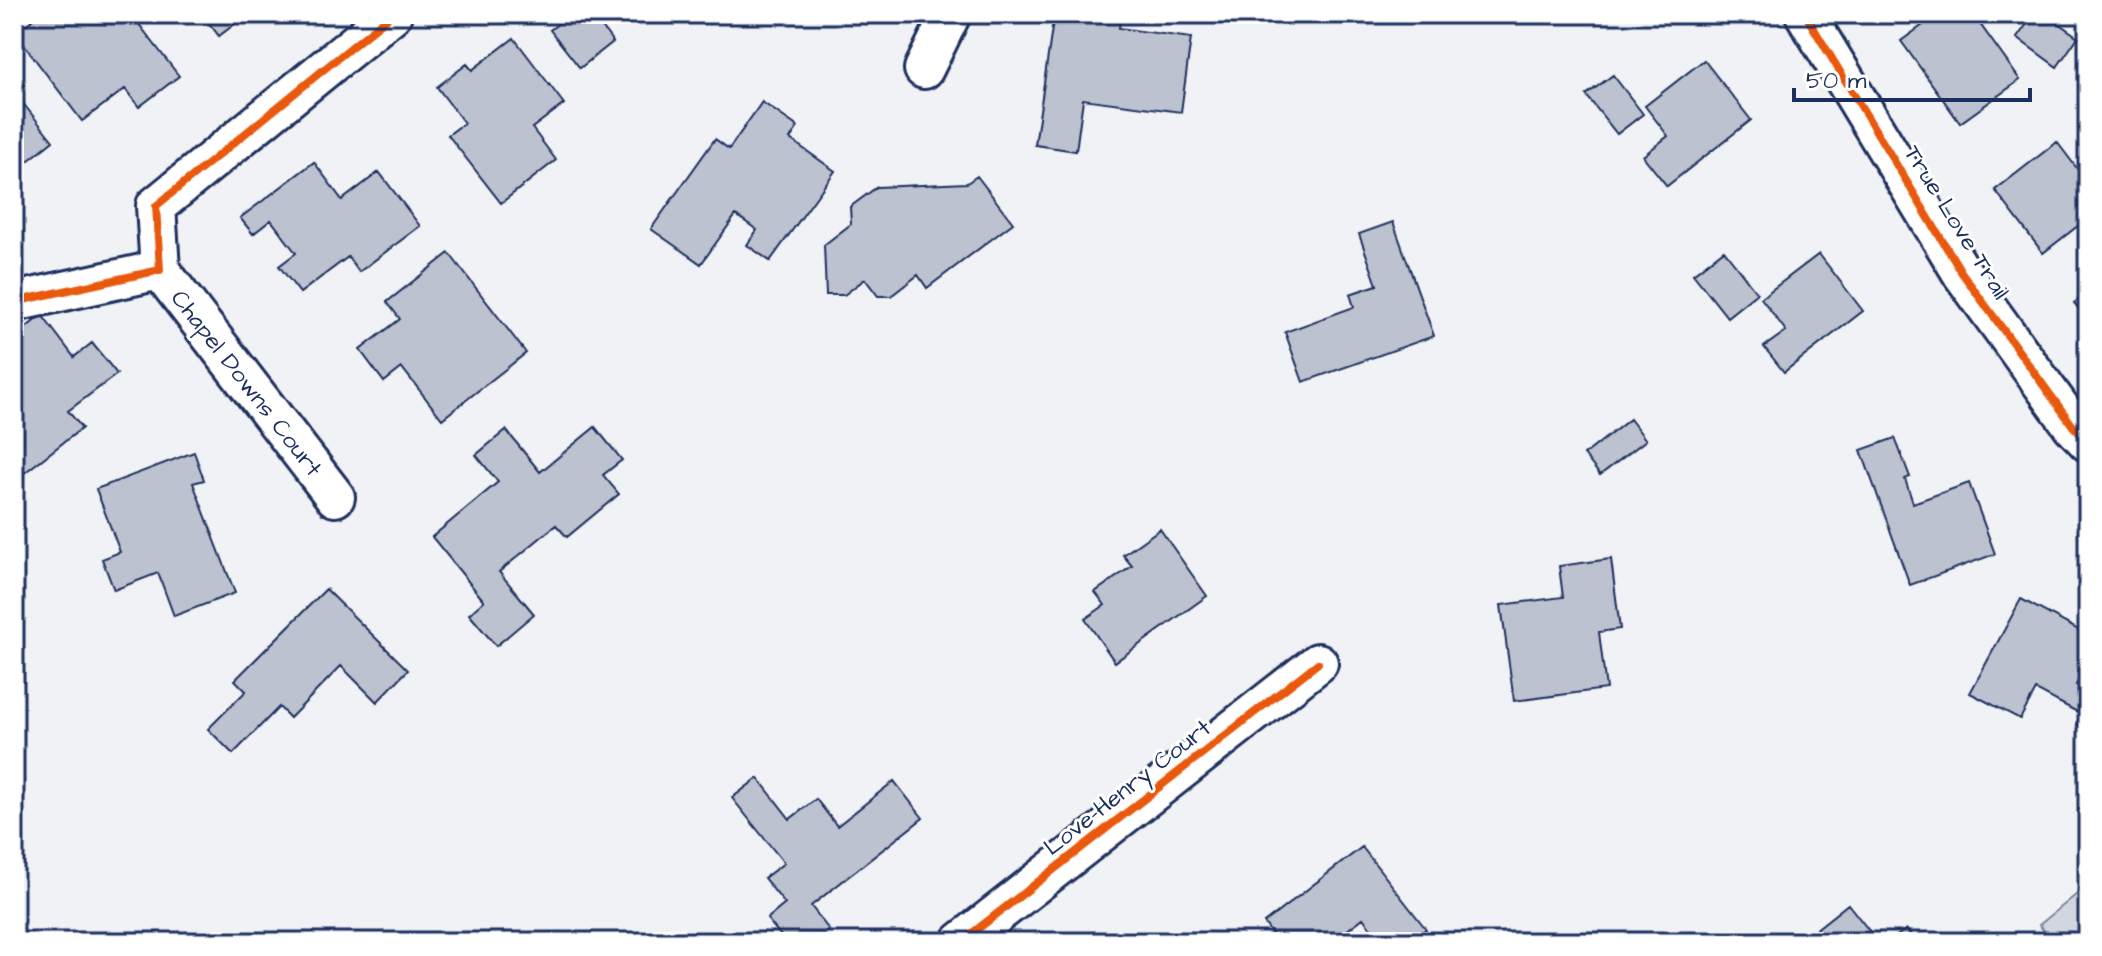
<svg xmlns="http://www.w3.org/2000/svg" width="2102" height="956" viewBox="0 0 2102 956" font-family="'Architects Daughter',sans-serif">
  <rect width="100%" height="100%" fill="#f1f2f5"/>
  <filter id="ink" filterUnits="userSpaceOnUse"><feTurbulence type="fractalNoise" baseFrequency=".0125" numOctaves="2"/><feDisplacementMap in="SourceGraphic" scale="16" xChannelSelector="R" yChannelSelector="G"/><feConvolveMatrix kernelMatrix="1 2 1 2 8 2 1 2 1" color-interpolation-filters="sRGB"/></filter>
  <g filter="url(#ink)">
    <path fill="#d2d6df" stroke="#76829e" stroke-width="2" d="M2088,885V942H2054L2039,925Z"/>
    <path fill="#bcc2d0" stroke="#1b2f5e" stroke-width="2" d="M27,14H131L179,76L139,107L125,89L82,121L15,33L32,20Z
      M202,14H248L219,36Z
      M566,14H592L613,42L580,68L550,30L568,16Z
      M1054,14H1121L1119,28L1191,38L1181,112L1083,99L1076,151L1035,145Z
      M1938,14H1994L1980,24L2020,80L1960,123L1901,41Z
      M2034,14H2045L2078,37L2057,67L2017,38Z
      M514,38L564,104L532,128L556,160L501,203L448,135L464,123L437,87L467,64L472,70Z
      M1704,60L1751,120L1667,186L1643,156L1668,136L1645,106Z
      M1613,75L1643,114L1617,134L1586,95Z
      M14,92L53,141L14,172Z
      M762,102L798,127L790,139L835,171L770,261L747,245L757,230L736,215L701,264L651,229L715,139L729,149Z
      M2057,142L2082,175L2088,171V229L2083,222L2043,253L1995,190Z
      M314,162L342,200L379,172L420,226L359,272L348,257L300,293L279,266L296,253L271,220L253,234L240,218Z
      M977,176L1013,223L927,288L918,275L891,296H878L865,279L844,295H826L824,245L851,224L850,207L877,187L967,183Z
      M1393,222L1434,336L1303,382L1285,332L1354,307L1350,294L1377,285L1359,234Z
      M1724,250L1757,293L1727,317L1693,274Z
      M449,253L526,353L442,419L402,368L384,382L360,350L400,319L387,302Z
      M1819,254L1863,311L1784,372L1764,347L1786,331L1761,298Z
      M2088,292V320L2074,303Z
      M42,315L74,357L92,343L117,374L68,411L82,428L14,481V405L20,401L14,393V337Z
      M1630,419L1646,440L1600,475L1584,455Z
      M595,427L622,460L603,475L619,494L567,537L556,525L499,572L534,614L496,646L469,614L484,601L432,537L498,482L476,455L506,430L540,472Z
      M1895,438L1910,477L1905,479L1913,503L1969,483L1995,554L1910,585L1861,450Z
      M194,452L204,480L193,483L235,593L174,616L158,573L114,590L102,559L120,552L96,489Z
      M1160,529L1207,596L1115,662L1085,619L1105,605L1095,592L1132,566L1123,555Z
      M1611,559L1620,629L1599,632L1606,689L1514,701L1501,605L1563,597L1559,566Z
      M326,589L408,670L377,702L341,666L290,718L279,707L233,754L208,729L246,691L235,680Z
      M2021,599L2088,635V663L2076,685L2088,692V731L2077,725L2083,715L2036,690L2020,719L1970,693Z
      M758,778L790,819L816,799L837,826L894,781L923,818L811,906L829,930L815,942H786L767,919L785,904L764,878L784,863L732,798Z
      M1362,847L1426,929L1409,942H1382L1363,918L1332,942H1278L1264,923Z
      M1848,904L1878,942H1800Z
      M1906,929L1917,942H1889Z"/>
    <g fill="none" stroke-linecap="round" stroke-linejoin="round">
      <g stroke="#1b2f5e" stroke-width="44">
        <path id="minor" d="M1805,14L1962,273L2073,426L2088,442
          M924,69L951,14
          M160,270L335,497
          M14,302L160,270L156,206L392,14
          M961,942L1318,663"/>
      </g>
      <use href="#minor" stroke="#fff" stroke-width="38"/>
      <g stroke="#fff" stroke-width="13">
        <path id="cycleway" d="M1805,14L1962,273L2073,426L2088,442
          M14,302L160,270L156,206L392,14
          M961,942L1318,663"/>
      </g>
      <use href="#cycleway" stroke="#e8590c" stroke-width="8"/>
    </g>
  </g>
  <g text-anchor="middle" stroke-width="6" stroke-linejoin="round" paint-order="stroke">
    <g font-size="24" fill="#1b2f5e" stroke="#fff">
      <text transform="translate(1957 222) rotate(58)" y="8">True Love Trail</text>
      <text transform="translate(247 383) rotate(52)" y="8">Chapel Downs Court</text>
      <text transform="translate(1127 787) rotate(-38)" y="8">Love-Henry Court</text>
    </g>
  </g>
  <rect width="2102" height="956" fill="none" stroke="#fff" stroke-width="48"/>
  <rect x="24" y="24" width="2054" height="908" fill="none" stroke="#1b2f5e" stroke-width="3" filter="url(#ink)"/>
  <path d="M1794 88v12h236v-12" fill="none" stroke="#1b2f5e" stroke-width="4"/>
  <text x="1806" y="88" font-size="24" fill="#1b2f5e" stroke="#ffffff" stroke-width="6" paint-order="stroke">50 m</text>
</svg>
